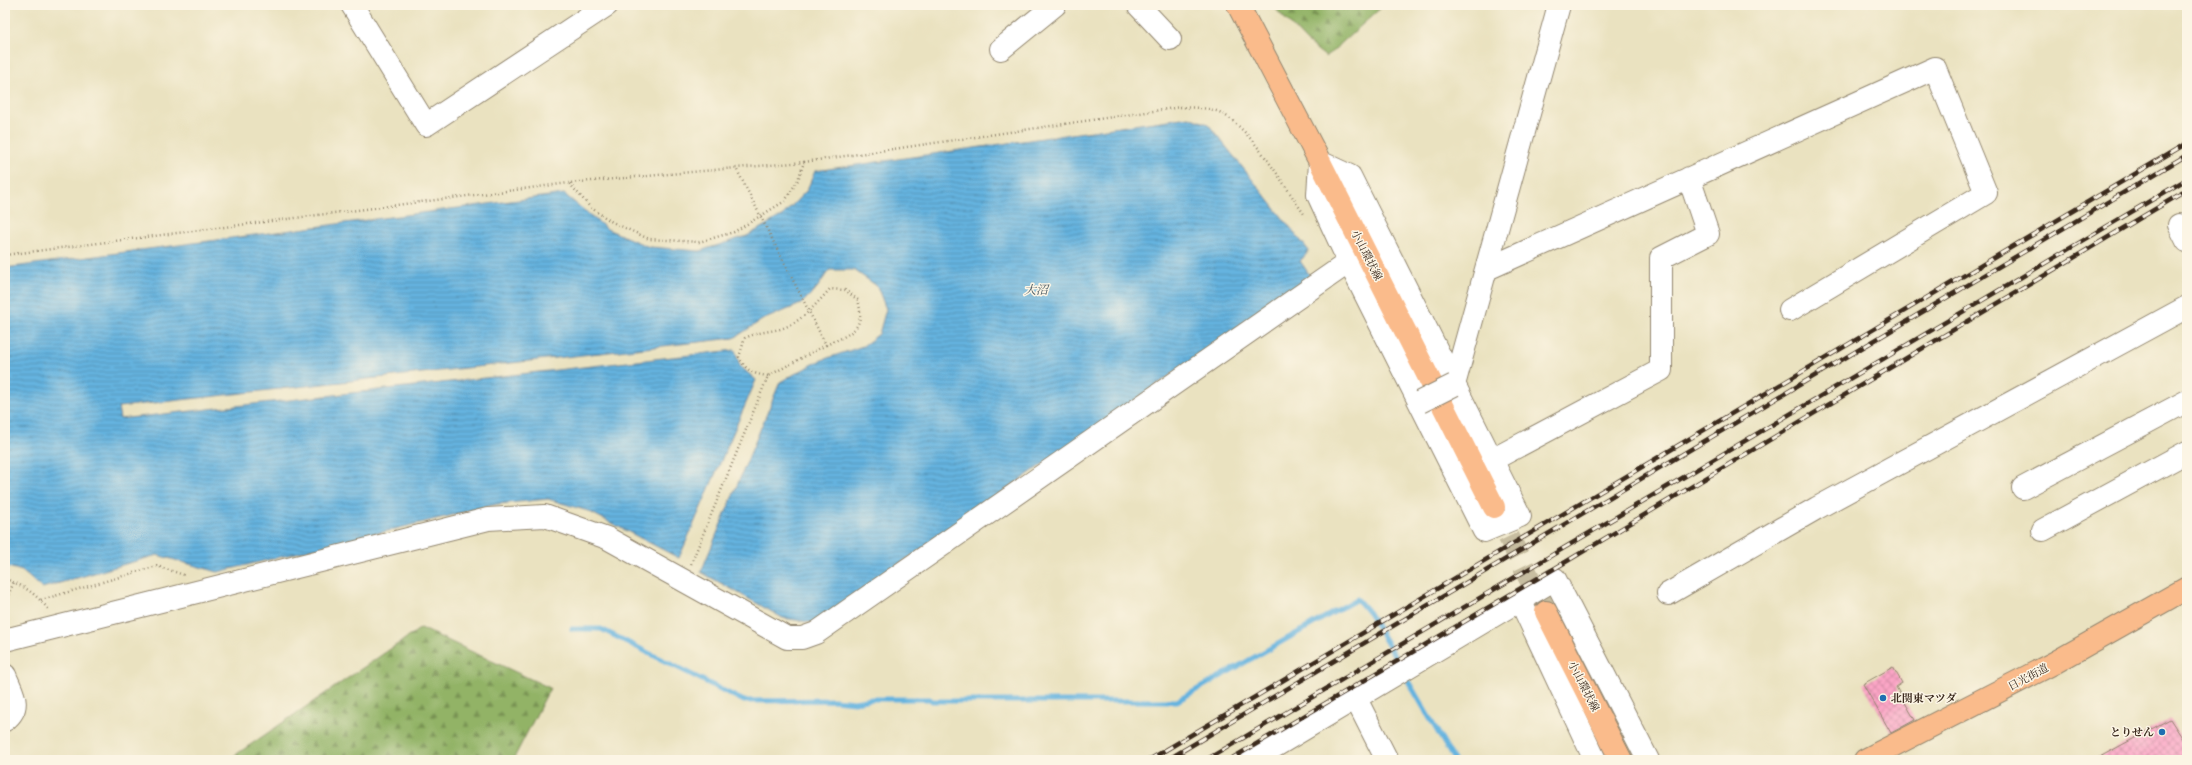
<svg xmlns="http://www.w3.org/2000/svg" width="2192" height="765" viewBox="0 0 2192 765" font-family="'Libre Caslon Text','Noto Serif JP',serif">
  <defs>
    <pattern id="forest-firs" width="22" height="20" patternUnits="userSpaceOnUse"><rect width="22" height="20" fill="#92b366"/><path d="M5 1l3.5 6h-7zM16 11l3.5 6h-7z" fill="#789253"/></pattern>
    <pattern id="water-rules" width="6" height="5" patternUnits="userSpaceOnUse"><rect width="6" height="5" fill="#65b3df"/><path d="M0 2.5h6" fill="none" stroke="#5492b4"/></pattern>
    <pattern id="building-cross-hatch" width="8" height="8" patternUnits="userSpaceOnUse"><rect width="8" height="8" fill="#fba6c6"/><path d="M0 0l8 8M0 8l8-8" fill="none" stroke="#cc87a0"/></pattern>
  </defs>
  <rect width="100%" height="100%" fill="#fcf5e5"/>
  <filter id="ink" filterUnits="userSpaceOnUse"><feTurbulence type="fractalNoise" baseFrequency=".025" numOctaves="2"/><feDisplacementMap in="SourceGraphic" scale="8" xChannelSelector="R" yChannelSelector="G"/><feConvolveMatrix kernelMatrix="1 2 1 2 8 2 1 2 1" color-interpolation-filters="sRGB"/></filter>
  <filter id="wash" filterUnits="userSpaceOnUse"><feTurbulence type="fractalNoise" baseFrequency=".012" numOctaves="4" result="noise"/><feDisplacementMap in="SourceGraphic" scale="16" xChannelSelector="R" yChannelSelector="G"/><feGaussianBlur stdDeviation="0.9" result="paint"/><feColorMatrix in="noise" values="0 0 0 0 0 0 0 0 0 0 0 0 0 0 0 0 0 1.4 0 .05"/><feComposite in="paint" operator="in"/></filter>
  <g filter="url(#wash)">
    <rect width="100%" height="100%" fill="#eae2c0"/>
    <path fill="url(#forest-firs)" stroke="#666e42" d="M1272,5H1384L1326,57L1307,42Z
      M421,628L550,688L513,760H228Z"/>
    <path fill="url(#water-rules)" stroke="#506e7e" d="M1189,117L1208,124L1309,251L1300,261L1311,277L815,623L783,618L701,572L780,382L819,361L863,346L879,334L886,309L877,286L854,270H829L817,288L801,304L762,320L734,338L118,407L120,419L735,350L740,366L756,380L679,558L588,511L548,499L498,504L218,572L157,555L42,588L22,571L5,566V268L564,194L607,229L649,247L700,251L747,236L783,215L807,190L815,171Z"/>
    <g fill="none" stroke-linecap="round" stroke-linejoin="round">
      <path stroke="#65b3df" stroke-width="5" d="M572,629H601L744,701L835,700L854,702L872,699H930L932,701H1177L1357,599L1369,613L1400,665
        M1404,674L1454,760"/>
    </g>
    <g id="blocks">
      <path fill="url(#building-cross-hatch)" d="M1893,667L1902,683L1896,687L1915,720L1891,733L1863,684Z
        M2170,719L2187,745V760H2094Z"/>
    </g>
  </g>
  <g filter="url(#ink)">
    <use href="#blocks" fill-opacity="0" stroke="#92866f" stroke-width="1"/>
    <g fill="none" stroke-linecap="round" stroke-linejoin="round">
      <path stroke="#c7bda0" stroke-width="22" stroke-dasharray="22 11" stroke-linecap="butt" d="M1494,507L1546,612"/>
      <g stroke="#92866f" stroke-width="24">
        <path id="minor" d="M352,5L426,125L607,5
          M1138,5L1170,39
          M1001,49L1055,5
          M1320,162L1350,176L1520,516L1484,531L1349,262L1318,195Z
          M2179,225L2187,241
          M1487,269L1935,68L1986,193L1790,310
          M1454,385L1559,5
          M1492,460L1661,370V258L1708,234L1689,178
          M2023,488L2187,401
          M2043,530L2187,452
          M1668,594L1817,508L2187,307
          M1520,600L1595,760
          M5,640L488,519L545,516L607,538L787,638H802L816,633L1349,262
          M5,675C12,693 23,706 5,720
          M1356,699L1387,760
          M1252,760L1555,579L1648,760"/>
      </g>
      <g stroke="#92866f" stroke-width="24">
        <path id="major" d="M1238,5L1320,162L1494,507
          M1546,612L1621,760"/>
      </g>
      <g stroke="#92866f" stroke-width="24">
        <path id="highway" d="M1865,760L2054,663L2187,588"/>
      </g>
      <path stroke="#92866f" stroke-width="2.5" stroke-dasharray="1 3" stroke-linecap="butt" d="M804,162L1181,107C1194,108 1212,107 1223,114C1254,133 1283,184 1304,214
        M5,255L569,183
        M768,376C753,374 746,371 739,357L745,338C757,332 768,332 780,329C801,323 816,304 830,289L845,290L858,300C866,330 850,334 826,345
        M691,564L768,376L826,345C796,286 766,227 736,168L569,183L590,207L612,222L649,239L699,242L734,232L785,201L798,180L804,162L736,168
        M5,579C24,585 37,595 49,610
        M41,600L157,566L184,575
        M5,602L14,582"/>
      <use href="#minor" stroke="#fff" stroke-width="22"/>
      <use href="#major" stroke="#fabb8b" stroke-width="22"/>
      <use href="#highway" stroke="#fabb8b" stroke-width="22"/>
      <g stroke="#3b2a1e" stroke-width="4.5">
        <path id="rail" d="M1149,760L2187,143
          M1167,760L2187,155
          M1206,760L2187,179
          M1229,760L1569,560L2187,190"/>
      </g>
      <use href="#rail" stroke="#fcf5e5" stroke-width="3" stroke-dasharray="9" stroke-linecap="butt"/>
      <g stroke="#92866f" stroke-width="24" stroke-linecap="butt">
        <path id="minor-bridge" d="M1420,402L1454,385"/>
      </g>
      <use href="#minor-bridge" stroke="#fff" stroke-width="22"/>
    </g>
  </g>
  <g fill="#1f6fb2" stroke="#fcf5e5" stroke-width="1.5">
    <circle cx="1883" cy="698" r="4"/>
    <circle cx="2162" cy="732" r="4"/>
  </g>
  <g text-anchor="middle" stroke-width="3" stroke-linejoin="round" paint-order="stroke">
    <g font-size="11" fill="#3b2a1e" stroke="#fcf5e5">
      <text transform="translate(1367 255) rotate(63)" y="4">小山環状線</text>
      <text transform="translate(2028 677) rotate(-28)" y="4">日光街道</text>
      <text transform="translate(1584 686) rotate(63)" y="4">小山環状線</text>
    </g>
    <g font-size="11" font-weight="bold" fill="#3b2a1e" stroke="#fcf5e5" text-anchor="start">
      <text x="1891" y="702">北関東マツダ</text>
      <text x="2154" y="736" text-anchor="end">とりせん</text>
    </g>
    <g font-size="12" font-style="italic" fill="#4a5a62" stroke="#fcf5e5">
      <text x="1036" y="294">大沼</text>
    </g>
  </g>
  <rect width="2192" height="765" fill="none" stroke="#fcf5e5" stroke-width="20"/>
</svg>
